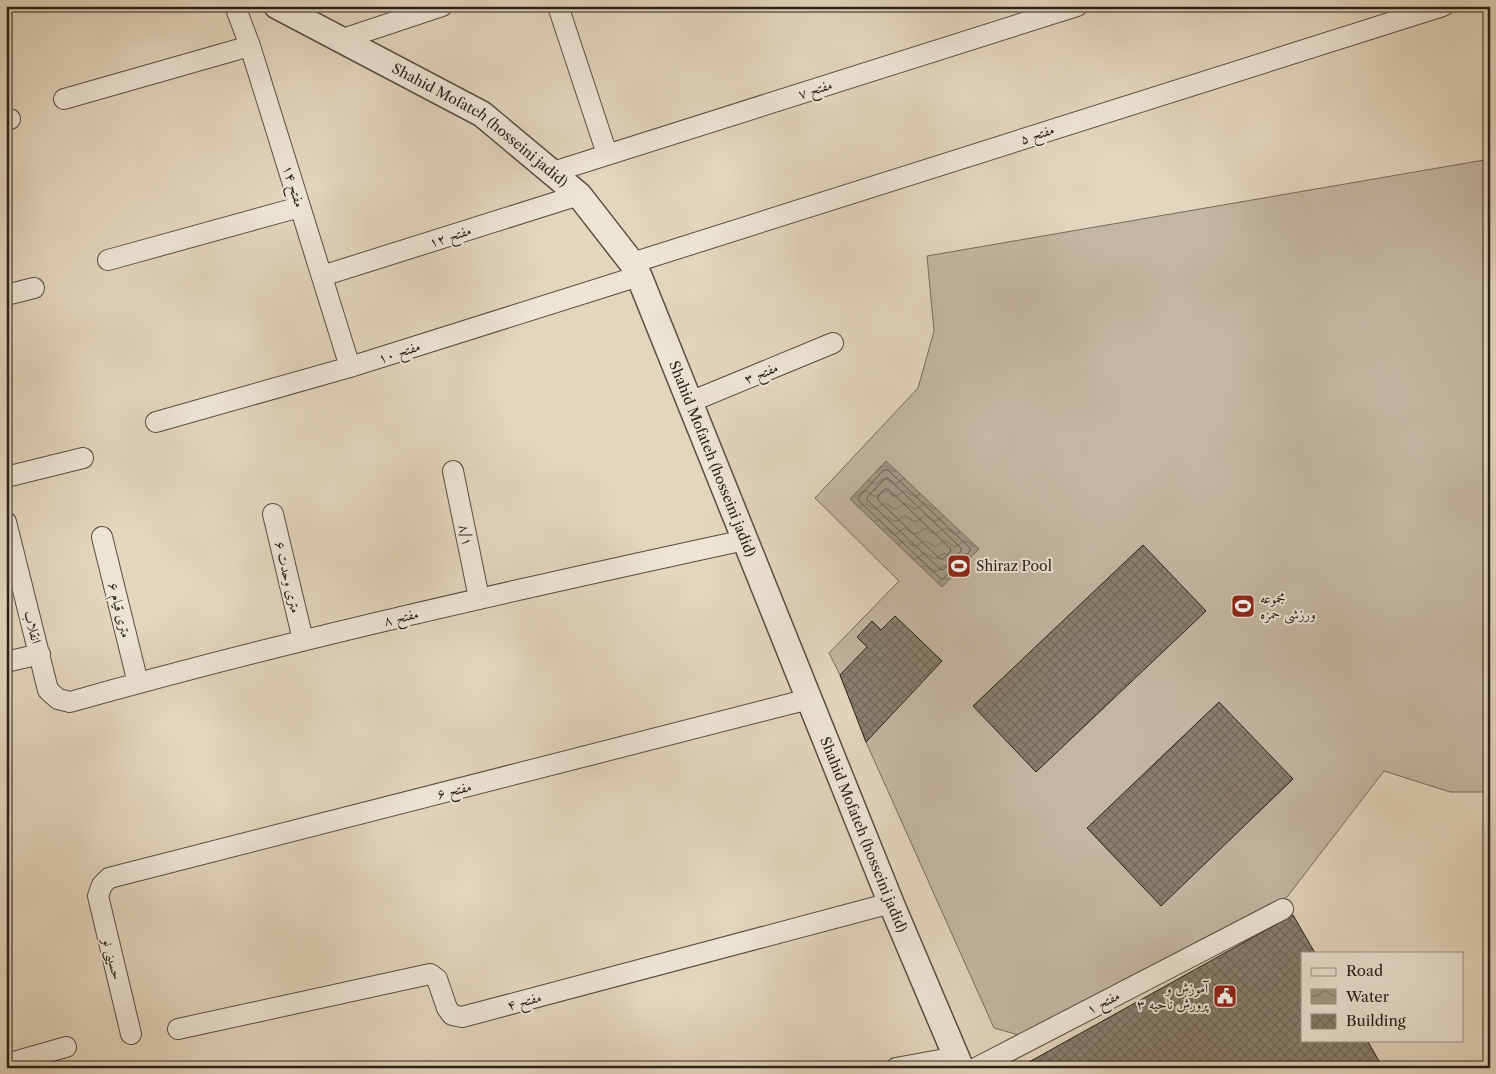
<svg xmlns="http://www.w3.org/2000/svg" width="1496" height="1074" viewBox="0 0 1496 1074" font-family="'Libre Caslon Text',Amiri,serif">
  <defs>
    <pattern id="water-waves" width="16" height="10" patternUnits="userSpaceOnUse" patternTransform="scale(1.25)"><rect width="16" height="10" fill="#a49885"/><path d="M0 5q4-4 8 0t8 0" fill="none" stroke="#867c6c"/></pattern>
    <pattern id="building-cross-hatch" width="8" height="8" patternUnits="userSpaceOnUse" patternTransform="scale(1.25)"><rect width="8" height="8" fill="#8a7f6e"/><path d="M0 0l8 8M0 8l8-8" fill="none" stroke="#716859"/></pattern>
  </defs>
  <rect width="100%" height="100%" fill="#e4d5bd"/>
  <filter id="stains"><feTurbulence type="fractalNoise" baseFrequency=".004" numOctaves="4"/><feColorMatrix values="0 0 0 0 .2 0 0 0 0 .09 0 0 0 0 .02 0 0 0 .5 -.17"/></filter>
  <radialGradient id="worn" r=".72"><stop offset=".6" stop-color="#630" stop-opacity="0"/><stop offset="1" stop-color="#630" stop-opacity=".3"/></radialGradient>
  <path fill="#c4b6a1" stroke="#766c5c" d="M1490,159V792H1450L1384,771L1287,897L1026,1037L994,1028L866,742L845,685L829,653L899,581L815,498L918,388L934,331L927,256Z"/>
  <path fill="url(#water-waves)" stroke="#736859" d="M886,461L979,549L942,587L850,499Z"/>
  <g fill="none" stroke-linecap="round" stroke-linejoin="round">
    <path stroke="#665c4e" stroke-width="1" d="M884,470H888L970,548V551L943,579L940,578L858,500L859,497Z
      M888,478L961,548V551L943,570L940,569L867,500V497L885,479Z
      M885,489H888L950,548L951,551L943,559H940L878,500V497Z"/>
  </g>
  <path fill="url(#building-cross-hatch)" stroke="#292118" d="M1143,545L1206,611L1036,772L973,706Z
    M895,616L942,661L866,742L840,675L867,647L857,637L872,621L881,630Z
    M1219,702L1293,779L1161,906L1087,828Z
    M1293,915L1315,953H1302V1040H1367L1383,1068H1027L1029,1062Z"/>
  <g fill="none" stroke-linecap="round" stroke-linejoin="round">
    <g stroke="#584e41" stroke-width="22">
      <path id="minor" d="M235,6L250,46L350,367
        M558,6L607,154
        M340,40L442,6
        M64,99L250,46
        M6,120L10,119
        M553,172L1077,6
        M108,260L300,207
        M632,263L1443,6
        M322,276L579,195
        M6,295L34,288
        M690,402L833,343
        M156,422L350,367L639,276
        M453,471L479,598
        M6,477L83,458
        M273,514L303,640
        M6,522L48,690L58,699L70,702C293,639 519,589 745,540
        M102,537L138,683
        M6,662L40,654
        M178,1029L430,974L437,979L447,1008L452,1015L462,1017L891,903
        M131,1034L98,896L102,885L109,878L809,699
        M6,1064L66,1047
        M896,1068L956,1057
        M976,1068L1283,909"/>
    </g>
    <g stroke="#584e41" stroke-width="28">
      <g id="tertiary">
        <path id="s1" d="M277,6L482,114L579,195L632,263L639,276L891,903L961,1068"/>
      </g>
    </g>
    <use href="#minor" stroke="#ede4d4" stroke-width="20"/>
    <use href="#tertiary" stroke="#ede4d4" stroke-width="25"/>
  </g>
  <defs>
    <g id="stadium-square" transform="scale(1.25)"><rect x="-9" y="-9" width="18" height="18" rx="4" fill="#8f2418" stroke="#ede4d4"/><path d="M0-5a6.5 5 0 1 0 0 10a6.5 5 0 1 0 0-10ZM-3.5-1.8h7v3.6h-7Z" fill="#fff"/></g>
    <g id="civic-square" transform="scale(1.25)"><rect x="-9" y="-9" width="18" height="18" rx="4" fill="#8f2418" stroke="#ede4d4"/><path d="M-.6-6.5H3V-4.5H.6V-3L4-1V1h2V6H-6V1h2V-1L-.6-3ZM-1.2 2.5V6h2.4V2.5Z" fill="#fff"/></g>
  </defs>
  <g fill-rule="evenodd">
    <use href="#stadium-square" x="959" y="566"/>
    <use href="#stadium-square" x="1243" y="606"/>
    <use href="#civic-square" x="1225" y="996"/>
  </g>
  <g text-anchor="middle" stroke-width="4" stroke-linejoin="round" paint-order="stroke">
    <g font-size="14" fill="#292118" stroke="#ede4d4">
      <text transform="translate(815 89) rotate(-17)" y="5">مفتح ۷</text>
      <text dy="5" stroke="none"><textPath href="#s1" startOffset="236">Shahid Mofateh (hosseini jadid)</textPath></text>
      <text transform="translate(1037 134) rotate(-18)" y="5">مفتح ۵</text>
      <text transform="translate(294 186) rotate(73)" y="5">مفتح ۱۴</text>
      <text transform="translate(450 236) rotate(-18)" y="5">مفتح ۱۲</text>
      <text transform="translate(399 352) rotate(-18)" y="5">مفتح ۱۰</text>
      <text transform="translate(761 373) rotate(-22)" y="5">مفتح ۳</text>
      <text dy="5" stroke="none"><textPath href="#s1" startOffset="656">Shahid Mofateh (hosseini jadid)</textPath></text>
      <text transform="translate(466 535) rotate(78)" y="5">۸/۱</text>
      <text transform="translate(288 577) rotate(77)" y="5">۶ متری وحدت</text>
      <text transform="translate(120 610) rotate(76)" y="5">۶ متری قیام</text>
      <text transform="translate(401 617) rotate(-13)" y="5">مفتح ۸</text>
      <text transform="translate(33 627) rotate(76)" y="5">انقلاب</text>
      <text transform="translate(454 790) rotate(-14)" y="5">مفتح ۶</text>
      <text dy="5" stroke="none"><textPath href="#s1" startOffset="1061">Shahid Mofateh (hosseini jadid)</textPath></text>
      <text transform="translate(113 959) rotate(76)" y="5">حسینی نو</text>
      <text transform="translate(524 1001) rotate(-15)" y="5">مفتح ۴</text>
      <text transform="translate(1103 1002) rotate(-27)" y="5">مفتح ۱</text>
    </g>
    <g font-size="14" fill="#292118" stroke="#ede4d4" text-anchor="start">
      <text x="976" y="571">Shiraz Pool</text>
      <text x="1260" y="603">مجموعه<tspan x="1260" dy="16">ورزشی حمزه</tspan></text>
      <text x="1208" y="993" text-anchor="end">آموزش و<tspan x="1208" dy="16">پرورش ناحیه ۳</tspan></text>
    </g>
  </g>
  <rect width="1496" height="1074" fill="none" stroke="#e4d5bd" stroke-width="25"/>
  <rect x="8" y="8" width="1481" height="1059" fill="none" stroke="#292118" stroke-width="2.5"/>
  <rect x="12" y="12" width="1471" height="1049" fill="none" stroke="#292118"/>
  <rect x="1301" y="952" width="162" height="90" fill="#ede4d4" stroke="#9f9689"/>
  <rect x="1311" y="968" width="25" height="8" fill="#ede4d4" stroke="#9f9689"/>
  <text x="1346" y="976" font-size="15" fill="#292118">Road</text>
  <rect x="1311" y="989" width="25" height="15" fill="url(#water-waves)" stroke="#9f9689"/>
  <text x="1346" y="1002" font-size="15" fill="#292118">Water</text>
  <rect x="1311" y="1014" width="25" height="15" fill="url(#building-cross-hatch)" stroke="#9f9689"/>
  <text x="1346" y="1026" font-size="15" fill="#292118">Building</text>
  <rect width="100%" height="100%" filter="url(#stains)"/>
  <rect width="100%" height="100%" fill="url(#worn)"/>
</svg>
